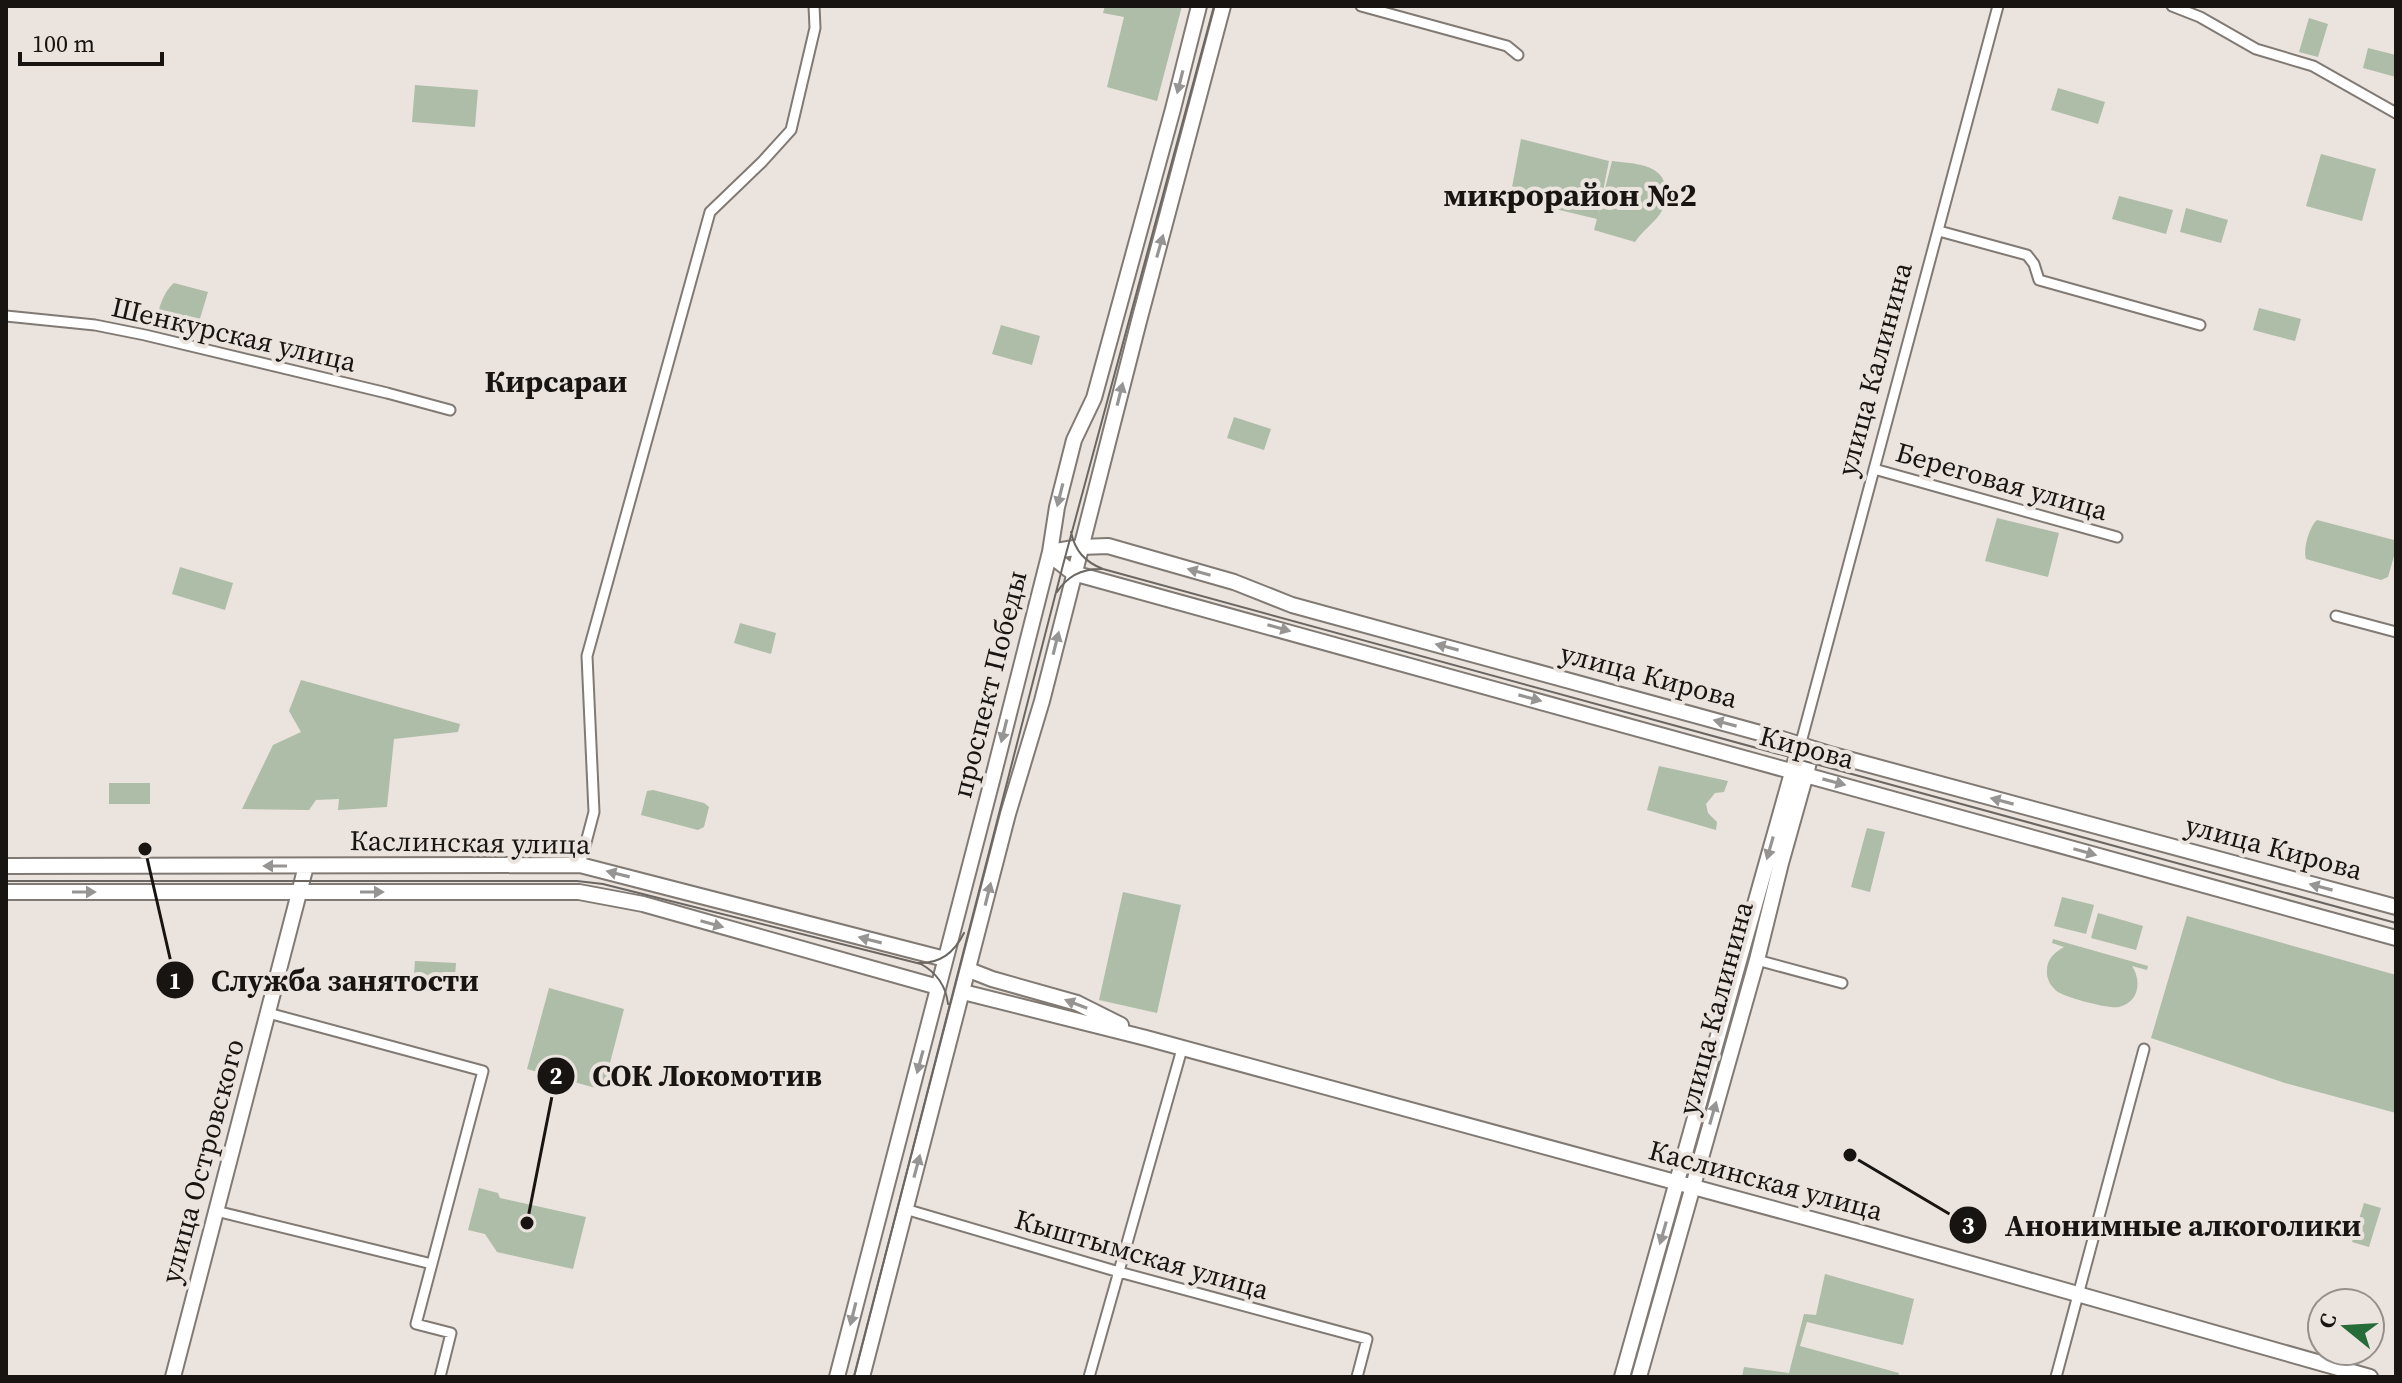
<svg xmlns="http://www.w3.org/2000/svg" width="2402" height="1383" viewBox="0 0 2402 1383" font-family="'Source Serif 4',serif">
  <rect width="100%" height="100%" fill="#ebe3dd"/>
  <path fill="#adbda7" d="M1105,6H1182L1157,101L1107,87L1124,17L1103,13Z
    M2309,18L2328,24L2318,57L2299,52Z
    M2368,48L2396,55V77L2363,68Z
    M415,85L478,90L475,127L412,122Z
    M2058,88L2105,102L2098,124L2051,110Z
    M1521,139L1609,161L1598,216L1612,161C1634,164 1664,163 1666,190C1667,199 1665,207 1660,214C1653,224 1642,231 1635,242L1594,230L1597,219L1510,198Z
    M2321,154L2376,169L2362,221L2306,206Z
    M2119,196L2173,210L2166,234L2112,219Z
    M2186,208L2228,220L2221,243L2180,232Z
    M174,283L208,292L195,335L163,327L158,321C157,309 165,290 174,283Z
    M2259,308L2301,319L2295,341L2253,330Z
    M1001,325L1040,336L1032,365L992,354Z
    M1234,417L1271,429L1264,450L1227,438Z
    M1997,518L2059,533L2048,577L1985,561Z
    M2317,520L2394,540L2396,549L2388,577L2381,580L2306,559C2303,549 2309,527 2317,520Z
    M180,567L233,583L225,610L172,594Z
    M740,623L776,633L771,654L734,643Z
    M301,680L460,724L458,732L394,739L387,807L338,810L339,799L316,800L309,810L242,809L273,745L301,732L289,711Z
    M1659,766L1728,781L1724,792L1715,793L1706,804L1708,813L1717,822L1716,830L1647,810Z
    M109,783H150V804H109Z
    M653,790L704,803L709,807L704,827L698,830L641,815L647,791Z
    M1867,828L1885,832L1870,892L1851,887Z
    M1123,892L1181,905L1157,1013L1099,1000Z
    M2062,897L2094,905L2086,934L2054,926Z
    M2098,913L2143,926L2136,950L2091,938Z
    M2187,916L2396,975V1113L2285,1083L2151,1038Z
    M2053,939L2148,966L2147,970L2132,966C2142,981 2139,1002 2119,1007C2108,1009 2068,998 2058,992C2051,987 2046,979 2047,970C2047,959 2055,952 2064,947L2052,943Z
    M415,961L456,963L454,989L413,987Z
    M549,988L624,1009L603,1090L527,1069Z
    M479,1188L498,1193L500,1198L586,1217L573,1269L497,1252L485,1234L468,1230Z
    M2364,1203L2381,1208L2369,1247L2352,1242Z
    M1825,1274L1914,1299L1903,1345L1807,1322L1800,1346L1899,1373L1898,1377H1742L1744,1367L1789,1373L1804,1314L1816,1315Z"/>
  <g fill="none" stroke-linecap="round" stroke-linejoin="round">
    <g stroke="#817a74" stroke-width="13">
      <path id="street" d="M1361,6L1507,46L1518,55
        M2172,6L2200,17L2256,49L2313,66L2396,113
        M1939,231L2027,255L2034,264L2039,280L2200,325
        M6,316L95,325L145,335L387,393L450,410
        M1874,469L2117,537
        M2336,616L2396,632
        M1800,746L1998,6
        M580,865L594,812L587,656L710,212L762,162L791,130L815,28L814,6
        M1757,960L1842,983
        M268,1013L483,1071L416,1324L451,1333L440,1377
        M905,1209L1119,1272L1367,1339L1357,1377
        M216,1211L432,1264
        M1089,1377L1182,1049
        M2056,1377L2144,1049"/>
    </g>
    <g stroke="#817a74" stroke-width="18">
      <path id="secondary" d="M1080,547L1108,546L1234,582L1292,605L1782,739L1833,755L2396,907
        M1073,573L2396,938
        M6,866L580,865L945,959
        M6,892H579L643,904L938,987
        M969,970L992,979L1077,1003L1121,1025
        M963,992L1146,1038L1866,1234L2370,1377
        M173,1377L306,866
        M1622,1377L1795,762
        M1639,1377L1757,960L1781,863L1806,774L1809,762L1800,746"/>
    </g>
    <g stroke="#817a74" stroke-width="18">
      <path id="primary" d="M1050,552L1059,562L1073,573
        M1050,552L1080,547
        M837,1377L994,773L1050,552L1057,507L1074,440L1094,398L1173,109L1199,6
        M862,1377L1008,814L1042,701L1139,321L1223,6"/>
    </g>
    <use href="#street" stroke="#fff" stroke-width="9"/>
    <use href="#secondary" stroke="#fff" stroke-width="14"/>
    <use href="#primary" stroke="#fff" stroke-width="14"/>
    <path stroke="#6b6662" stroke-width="2" d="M1071,532C1075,551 1085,562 1103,569L2396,923
      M1057,592C1068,575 1083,568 1103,569
      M6,881H577L603,884L921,964C937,973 946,986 948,1004
      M917,963C940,964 954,953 964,933
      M854,1377L1063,565L1214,6"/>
  </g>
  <defs><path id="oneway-solid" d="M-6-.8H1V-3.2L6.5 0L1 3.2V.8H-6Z" transform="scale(2)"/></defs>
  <g fill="#979594">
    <use href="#oneway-solid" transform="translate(1180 82) rotate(104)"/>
    <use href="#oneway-solid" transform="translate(1160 246) rotate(-74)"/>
    <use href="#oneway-solid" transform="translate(1120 394) rotate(-76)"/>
    <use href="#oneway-solid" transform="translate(1060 495) rotate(104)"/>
    <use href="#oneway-solid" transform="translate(1199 572) rotate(-164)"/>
    <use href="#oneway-solid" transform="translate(1279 628) rotate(16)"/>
    <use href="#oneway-solid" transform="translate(1056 643) rotate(-76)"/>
    <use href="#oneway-solid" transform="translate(1447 647) rotate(-165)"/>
    <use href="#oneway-solid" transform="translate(1530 698) rotate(15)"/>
    <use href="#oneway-solid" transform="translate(1725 723) rotate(-165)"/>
    <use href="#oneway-solid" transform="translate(1004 731) rotate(104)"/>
    <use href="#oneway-solid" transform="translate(1834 782) rotate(15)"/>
    <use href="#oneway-solid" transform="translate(2002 801) rotate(-165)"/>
    <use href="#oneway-solid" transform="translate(1770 848) rotate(106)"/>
    <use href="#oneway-solid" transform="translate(2085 852) rotate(16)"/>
    <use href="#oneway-solid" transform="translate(275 866) rotate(180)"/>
    <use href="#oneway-solid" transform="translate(618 874) rotate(-166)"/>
    <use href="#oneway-solid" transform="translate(2321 887) rotate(-165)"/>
    <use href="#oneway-solid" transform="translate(84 892)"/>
    <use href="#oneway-solid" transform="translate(372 892)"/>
    <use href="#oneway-solid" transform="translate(988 894) rotate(-76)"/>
    <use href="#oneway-solid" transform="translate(712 924) rotate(16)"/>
    <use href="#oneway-solid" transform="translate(870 940) rotate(-166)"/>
    <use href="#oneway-solid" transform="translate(1076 1004) rotate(-159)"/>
    <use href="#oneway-solid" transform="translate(920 1062) rotate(105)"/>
    <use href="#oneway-solid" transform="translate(1713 1113) rotate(-74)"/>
    <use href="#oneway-solid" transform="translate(917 1166) rotate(-75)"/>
    <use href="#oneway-solid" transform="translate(1663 1233) rotate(106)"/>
    <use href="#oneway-solid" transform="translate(853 1314) rotate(104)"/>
  </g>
  <g text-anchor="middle" stroke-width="8" stroke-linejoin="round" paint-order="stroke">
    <g font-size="28" fill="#171412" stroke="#ebe3dd">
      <text transform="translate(234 334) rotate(13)" y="10">Шенкурская улица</text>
      <text transform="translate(1874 369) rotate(-75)" y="10">улица Калинина</text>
      <text transform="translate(2002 481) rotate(16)" y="10">Береговая улица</text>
      <text transform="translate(1649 675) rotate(15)" y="10">улица Кирова</text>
      <text transform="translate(989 684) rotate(-76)" y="10">проспект Победы</text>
      <text transform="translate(1807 747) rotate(15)" y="10">Кирова</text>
      <text transform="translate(470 842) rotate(1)" y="10">Каслинская улица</text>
      <text transform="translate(2274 847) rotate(15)" y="10">улица Кирова</text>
      <text transform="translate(1715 1008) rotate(-75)" y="10">улица Калинина</text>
      <text transform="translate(202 1161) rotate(-75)" y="10">улица Островского</text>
      <text transform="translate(1766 1180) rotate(15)" y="10">Каслинская улица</text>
      <text transform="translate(1142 1254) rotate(16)" y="10">Кыштымская улица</text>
    </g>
    <g font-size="30" font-weight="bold" fill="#171412" stroke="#ebe3dd">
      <text x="556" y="392">Кирсараи</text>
    </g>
    <g font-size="32" font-weight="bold" fill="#171412" stroke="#ebe3dd">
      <text x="1570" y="206">микрорайон №2</text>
    </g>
  </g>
  <path fill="none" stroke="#171412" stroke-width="3" d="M145 849L175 980M527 1223L556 1076M1850 1155L1968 1225"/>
  <g fill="#171412" stroke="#ebe3dd" stroke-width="3">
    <circle cx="145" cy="849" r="8"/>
    <circle cx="527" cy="1223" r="8"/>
    <circle cx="1850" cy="1155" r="8"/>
    <circle cx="175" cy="980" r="20"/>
    <circle cx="556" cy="1076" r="20"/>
    <circle cx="1968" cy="1225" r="20"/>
  </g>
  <g font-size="24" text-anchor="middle" font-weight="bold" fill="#fff">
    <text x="175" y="989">1</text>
    <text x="556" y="1084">2</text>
    <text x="1968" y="1234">3</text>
  </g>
  <g font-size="30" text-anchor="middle" font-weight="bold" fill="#171412" stroke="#ebe3dd" stroke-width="8" stroke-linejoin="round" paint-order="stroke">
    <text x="345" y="991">Служба занятости</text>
    <text x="707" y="1086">СОК Локомотив</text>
    <text x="2183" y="1236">Анонимные алкоголики</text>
  </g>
  <rect width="2402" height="1383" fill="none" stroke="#171412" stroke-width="16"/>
  <g transform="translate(2346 1327) rotate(288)"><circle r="38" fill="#ebe3dd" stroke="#96908c" stroke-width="2"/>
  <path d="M0-6L14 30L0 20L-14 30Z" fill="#256c38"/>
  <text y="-12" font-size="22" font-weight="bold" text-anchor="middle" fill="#171412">С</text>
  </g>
  <path d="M20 52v12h142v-12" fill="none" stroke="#171412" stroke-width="4"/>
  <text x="32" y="52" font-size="24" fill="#171412" stroke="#ebe3dd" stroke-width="6" paint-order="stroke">100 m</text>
</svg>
